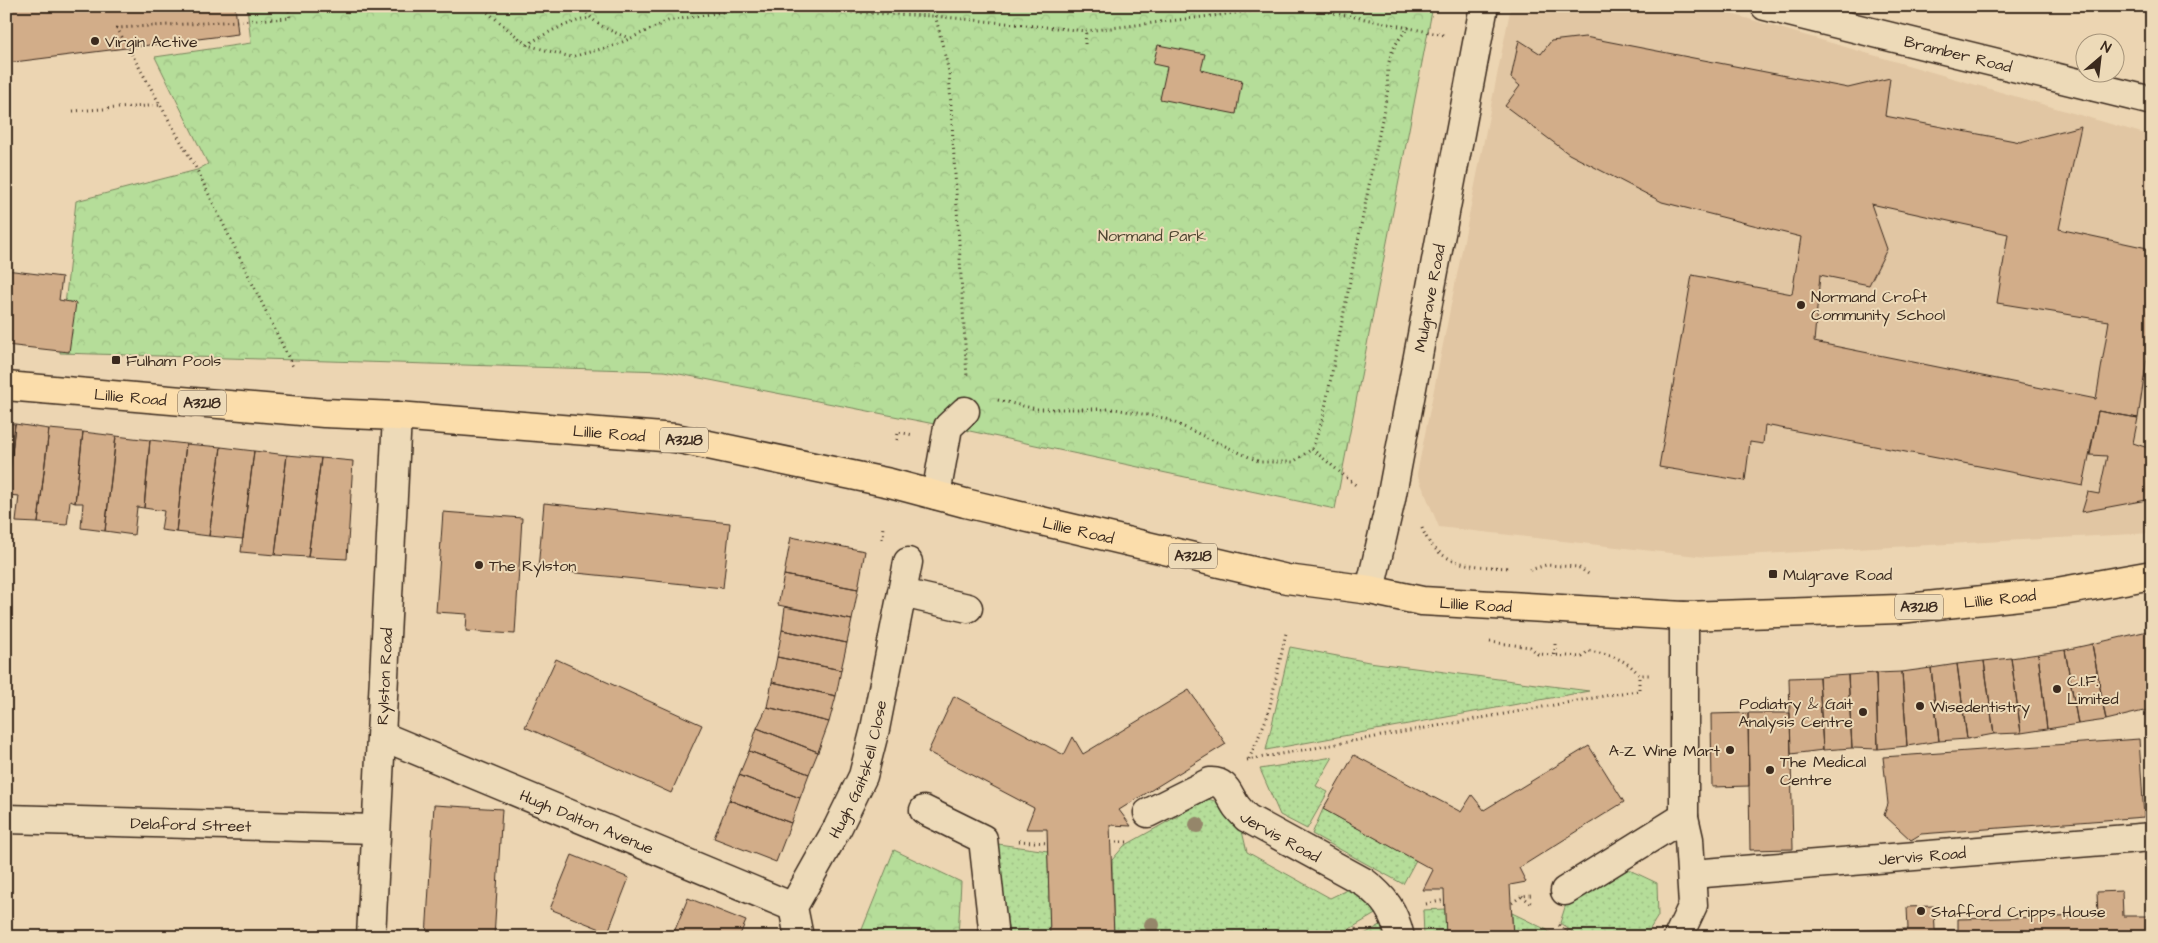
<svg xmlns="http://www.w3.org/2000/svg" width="2158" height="943" viewBox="0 0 2158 943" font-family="'Architects Daughter',sans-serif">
  <defs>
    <pattern id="grass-dots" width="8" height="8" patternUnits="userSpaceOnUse" patternTransform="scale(1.25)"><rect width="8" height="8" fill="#b5dd99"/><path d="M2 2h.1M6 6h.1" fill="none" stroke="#9dbe83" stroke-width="1.8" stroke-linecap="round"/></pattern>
    <pattern id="park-crowns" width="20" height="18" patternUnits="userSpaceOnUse" patternTransform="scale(1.25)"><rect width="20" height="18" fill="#b5dd99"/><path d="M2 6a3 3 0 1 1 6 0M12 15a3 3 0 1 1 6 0" fill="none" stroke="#9dbe83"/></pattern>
  </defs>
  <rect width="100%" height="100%" fill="#ecd5b2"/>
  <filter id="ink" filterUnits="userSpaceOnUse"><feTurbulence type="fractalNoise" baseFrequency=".02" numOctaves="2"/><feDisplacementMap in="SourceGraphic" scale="10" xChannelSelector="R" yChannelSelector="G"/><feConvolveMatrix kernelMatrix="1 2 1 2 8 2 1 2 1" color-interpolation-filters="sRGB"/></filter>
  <g filter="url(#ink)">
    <path fill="#e1c6a3" d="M1511,6H1704L2152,136V533L1706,557L1439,527L1417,474Z"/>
    <path fill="url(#grass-dots)" stroke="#78845c" d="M1290,647L1369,662L1589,691L1266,750Z
      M1333,757L1316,786L1328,792L1307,829L1280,815L1260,769Z
      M1208,799L1221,803L1242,831L1247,852L1330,898L1349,889L1377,913L1336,937H1114L1112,860L1124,846Z
      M1323,809L1416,860L1403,884L1312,834Z
      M998,844L1048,851L1050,937H1002Z
      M1621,866L1657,883L1658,916L1645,937H1579L1560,923L1566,904Z
      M1445,909L1446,937H1424L1423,910Z
      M1512,913L1547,930L1555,937H1513Z
      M1384,923L1389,937H1359Z"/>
    <path fill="url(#park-crowns)" stroke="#78845c" d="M247,6H1433L1335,509L965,430L664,371L60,353L76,201L197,170L208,164L155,57L251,43Z
      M894,850L961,882L958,937H859Z"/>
    <path fill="#d2ad89" stroke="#3b2a1e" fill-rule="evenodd" d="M6,6H235L238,34L6,63Z
      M1585,37L1848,88L1890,78L1885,116L2020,142L2081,126L2059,229L2152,249V325L2138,418L2098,411L2083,486L1765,425L1763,444L1750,442L1745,481L1659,467L1692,275L1792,294L1801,237L1662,202L1569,154L1505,106L1520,86L1511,78L1519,40L1541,54L1551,41ZM1871,204L2008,234L1997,303L2109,321L2096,399L1814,342L1820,275L1869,285L1887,249Z
      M1158,45L1205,54L1201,70L1242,80L1236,114L1160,99L1167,67L1153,64Z
      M6,270L62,277L59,300L76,303L69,352L6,345Z
      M2098,411L2138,418L2133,443L2145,447L2152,446V499L2082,512L2088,492L2099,494L2107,456L2090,455Z
      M6,423L15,424L6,507Z
      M15,424L49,429L38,523L16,522L19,496L8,495Z
      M49,429L83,432L75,503L70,501L67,525L38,523Z
      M83,432L116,436L105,531L81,528L83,503H75Z
      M116,436L150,440L144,508L137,507L134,535L105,531Z
      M150,440L186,444L176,532L161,530L164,511L144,508Z
      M186,444L221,447L209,536L176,532Z
      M221,447L254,451L243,539L209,536Z
      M254,451L287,455L275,555L241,552Z
      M287,455L321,458L308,557L275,555Z
      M321,458L353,461L347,559L308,557Z
      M544,503L730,523L723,588L538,569Z
      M443,512L522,518L515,634L466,631L467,614L436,612Z
      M791,537L865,551L858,589L784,575Z
      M784,575L858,589L852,620L778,605Z
      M785,607L852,620L847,643L782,630Z
      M782,630L847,643L841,670L777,657Z
      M2152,630V709L2106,720L2092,644Z
      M2092,644L2106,720L2078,724L2065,650Z
      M2065,650L2078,724L2047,729L2038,654Z
      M2038,654L2047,729L2021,733L2011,658Z
      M777,657L841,670L836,696L772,682Z
      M2011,658L2021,733L1994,734L1984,661Z
      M556,659L702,725L671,793L525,727Z
      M1984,661L1994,734L1967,739L1957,664Z
      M1957,664L1967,739L1939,741L1931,668Z
      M1931,668L1939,741L1907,746L1902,672Z
      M1902,672L1907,746L1878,749L1876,673Z
      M1876,673L1878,749L1852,748L1848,675Z
      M1848,675L1852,748L1823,750L1819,677Z
      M1819,677L1823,750L1791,754L1789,678Z
      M772,682L836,696L829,722L767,707Z
      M1189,690L1226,744L1119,810L1131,826L1110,825L1114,937H1050L1047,829H1026L1034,808L928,752L954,696L1064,755L1073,737L1083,754Z
      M767,707L829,722L818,752L757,728Z
      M1748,713L1749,786L1712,787L1711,714Z
      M1748,713H1790L1793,849L1750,850Z
      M757,728L818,752L809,774L749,751Z
      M2139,739L2144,817L1921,834L1911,840L1884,815L1888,804L1883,757Z
      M1589,746L1624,802L1519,868L1526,882L1510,885L1513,937H1446L1444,890H1423L1433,870L1323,809L1354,755L1461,812L1472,795L1484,810Z
      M749,751L809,774L800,798L739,775Z
      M739,775L800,798L791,823L729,800Z
      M729,800L791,823L776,862L714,838Z
      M434,805L502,809L494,937H426Z
      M572,855L629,878L608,932L550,909Z
      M2122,891L2123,916H2148V905H2152V937H1716V934L1908,929L1907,907L1934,906L1935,930H1958V919L2098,916L2097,892Z
      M688,898L746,921L739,937H672Z"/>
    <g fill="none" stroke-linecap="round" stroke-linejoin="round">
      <g stroke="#3b2a1e" stroke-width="31">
        <g id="minor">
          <path id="s1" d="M1765,6L2152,101"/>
          <path d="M936,495L948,427L965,411"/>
          <path id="s2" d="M1370,590L1391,499L1484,6"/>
          <path d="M902,593L968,608"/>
          <path id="s3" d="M382,736L793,907"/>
          <path d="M924,810L983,839L994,937"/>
          <path id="s4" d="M1148,813L1210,782C1226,781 1228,794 1236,806C1239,810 1243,814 1247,818L1364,882C1385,898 1394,911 1400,937"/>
          <path id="s5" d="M6,819L375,829"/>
          <path id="s6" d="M1692,874L2152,837"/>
          <path d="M1565,891L1684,817"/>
          <path id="s7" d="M371,937L397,416"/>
          <path id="s8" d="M799,937L793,907L838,827L863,776L875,729L908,562"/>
          <path d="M1678,937L1693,905L1689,839L1684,817V616"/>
        </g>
      </g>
      <g stroke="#3b2a1e" stroke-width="31">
        <g id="major">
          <path id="s9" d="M6,386L324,413L397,416L675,438L890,483L965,503L1287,579L1370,590L1422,601L1684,616L1899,609L2057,592L2152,575"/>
        </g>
      </g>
      <path stroke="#3b2a1e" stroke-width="3" stroke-dasharray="1 4" stroke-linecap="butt" d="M288,6L290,18L117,28L197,170L293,367
        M480,6L527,45L571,57L616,45L668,21L728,11L777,9L934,16L1086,31L1294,6
        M933,6L949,72L967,378
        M1300,6L1444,35
        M584,9C595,26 611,31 629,38
        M1085,44L1086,31
        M527,45C547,32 566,23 590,18
        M73,111L162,105
        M998,400L1036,409H1115L1164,418L1260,462H1293L1312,449L1323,418L1388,89C1386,62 1390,48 1409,27
        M897,440L898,432L913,435
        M1312,449L1358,487
        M1422,528C1437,567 1473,566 1509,568
        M882,539L883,526
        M1530,570L1546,565L1578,567L1590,575
        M1490,642L1530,647L1538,654L1582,657L1588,651C1607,654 1626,658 1639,675H1651
        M1555,655V643
        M1249,759L1268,715L1286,633
        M1247,760L1621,693L1639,691V675
        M1019,841L1047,843
        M1111,842H1128
        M1522,896L1533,905
        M1512,903L1522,896L1531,895
        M1426,904L1445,900
        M1559,925L1574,937
        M1343,937L1360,927"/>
      <use href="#minor" stroke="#eddab8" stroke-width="28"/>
      <use href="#major" stroke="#fbddab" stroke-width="28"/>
    </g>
    <g fill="#95866a">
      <circle cx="1197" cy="825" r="8"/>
      <circle cx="1152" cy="925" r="8"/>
    </g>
  </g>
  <g fill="#3b2a1e" stroke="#eddab8" stroke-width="2">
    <circle cx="95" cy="41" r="5"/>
    <circle cx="1801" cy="305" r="5"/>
    <rect x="111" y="355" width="10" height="10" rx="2.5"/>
    <circle cx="479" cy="565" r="5"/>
    <rect x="1768" y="569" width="10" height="10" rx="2.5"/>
    <circle cx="2057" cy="689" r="5"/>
    <circle cx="1920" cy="706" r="5"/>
    <circle cx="1863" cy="712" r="5"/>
    <circle cx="1730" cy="750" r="5"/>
    <circle cx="1770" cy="770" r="5"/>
    <circle cx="1921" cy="911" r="5"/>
  </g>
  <g text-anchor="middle" stroke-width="4" stroke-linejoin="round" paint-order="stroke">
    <g fill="#eddab8" stroke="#705f4c" stroke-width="1">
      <rect x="178" y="390.5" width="48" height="25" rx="4"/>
      <rect x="660" y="427.5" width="48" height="25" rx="4"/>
      <rect x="1169" y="543.5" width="48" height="25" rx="4"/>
      <rect x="1895" y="594.5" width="48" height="25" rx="4"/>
    </g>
    <g font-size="15" font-weight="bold" fill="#3b2a1e">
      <text x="202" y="408">A3218</text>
      <text x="684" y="445">A3218</text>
      <text x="1193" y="561">A3218</text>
      <text x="1919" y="612">A3218</text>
    </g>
    <g font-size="16" fill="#3b2a1e" stroke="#eddab8" text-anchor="start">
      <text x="105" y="47">Virgin Active</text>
      <text x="1811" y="302">Normand Croft<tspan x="1811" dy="18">Community School</tspan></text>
      <text x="126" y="366">Fulham Pools</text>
      <text x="489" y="571">The Rylston</text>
      <text x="1783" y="580">Mulgrave Road</text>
      <text x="2067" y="686">C.I.F.<tspan x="2067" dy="18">Limited</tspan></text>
      <text x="1853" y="709" text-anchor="end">Podiatry &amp; Gait<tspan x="1853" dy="18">Analysis Centre</tspan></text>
      <text x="1930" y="712">Wisedentistry</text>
      <text x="1720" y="756" text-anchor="end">A-Z Wine Mart</text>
      <text x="1780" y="767">The Medical<tspan x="1780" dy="18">Centre</tspan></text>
      <text x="1931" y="917">Stafford Cripps House</text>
    </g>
    <g font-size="16" fill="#3b2a1e" stroke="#eddab8">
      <text dy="6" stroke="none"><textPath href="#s1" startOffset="199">Bramber Road</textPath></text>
      <text dy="6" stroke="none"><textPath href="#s2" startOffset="298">Mulgrave Road</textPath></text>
      <text dy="6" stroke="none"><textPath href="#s9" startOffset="125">Lillie Road</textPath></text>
      <text dy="6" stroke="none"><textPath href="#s9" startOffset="605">Lillie Road</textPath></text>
      <text dy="6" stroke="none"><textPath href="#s9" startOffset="1085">Lillie Road</textPath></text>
      <text dy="6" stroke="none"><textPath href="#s9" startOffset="2015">Lillie Road</textPath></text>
      <text dy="6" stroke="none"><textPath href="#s9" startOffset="1490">Lillie Road</textPath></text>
      <text dy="6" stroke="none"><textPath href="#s7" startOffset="261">Rylston Road</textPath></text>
      <text dy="6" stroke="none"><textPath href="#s8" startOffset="184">Hugh Gaitskell Close</textPath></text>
      <text dy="6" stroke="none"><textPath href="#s3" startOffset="222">Hugh Dalton Avenue</textPath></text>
      <text dy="6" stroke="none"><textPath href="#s5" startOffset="185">Delaford Street</textPath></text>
      <text dy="6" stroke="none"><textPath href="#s4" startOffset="162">Jervis Road</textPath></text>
      <text dy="6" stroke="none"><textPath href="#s6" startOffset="231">Jervis Road</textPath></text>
    </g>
    <g font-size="16" fill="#4d4530" stroke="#eddab8">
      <text x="1152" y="241">Normand Park</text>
    </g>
  </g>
  <rect width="2158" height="943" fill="none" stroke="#eddab8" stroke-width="25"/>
  <rect x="12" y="12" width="2133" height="918" fill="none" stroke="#3b2a1e" stroke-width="2" filter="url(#ink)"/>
  <g transform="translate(2100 58) rotate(28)"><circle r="24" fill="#eddab8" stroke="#a6947a"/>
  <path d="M0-4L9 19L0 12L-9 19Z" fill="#3b2a1e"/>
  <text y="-8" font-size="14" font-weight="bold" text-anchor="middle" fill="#3b2a1e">N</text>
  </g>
</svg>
